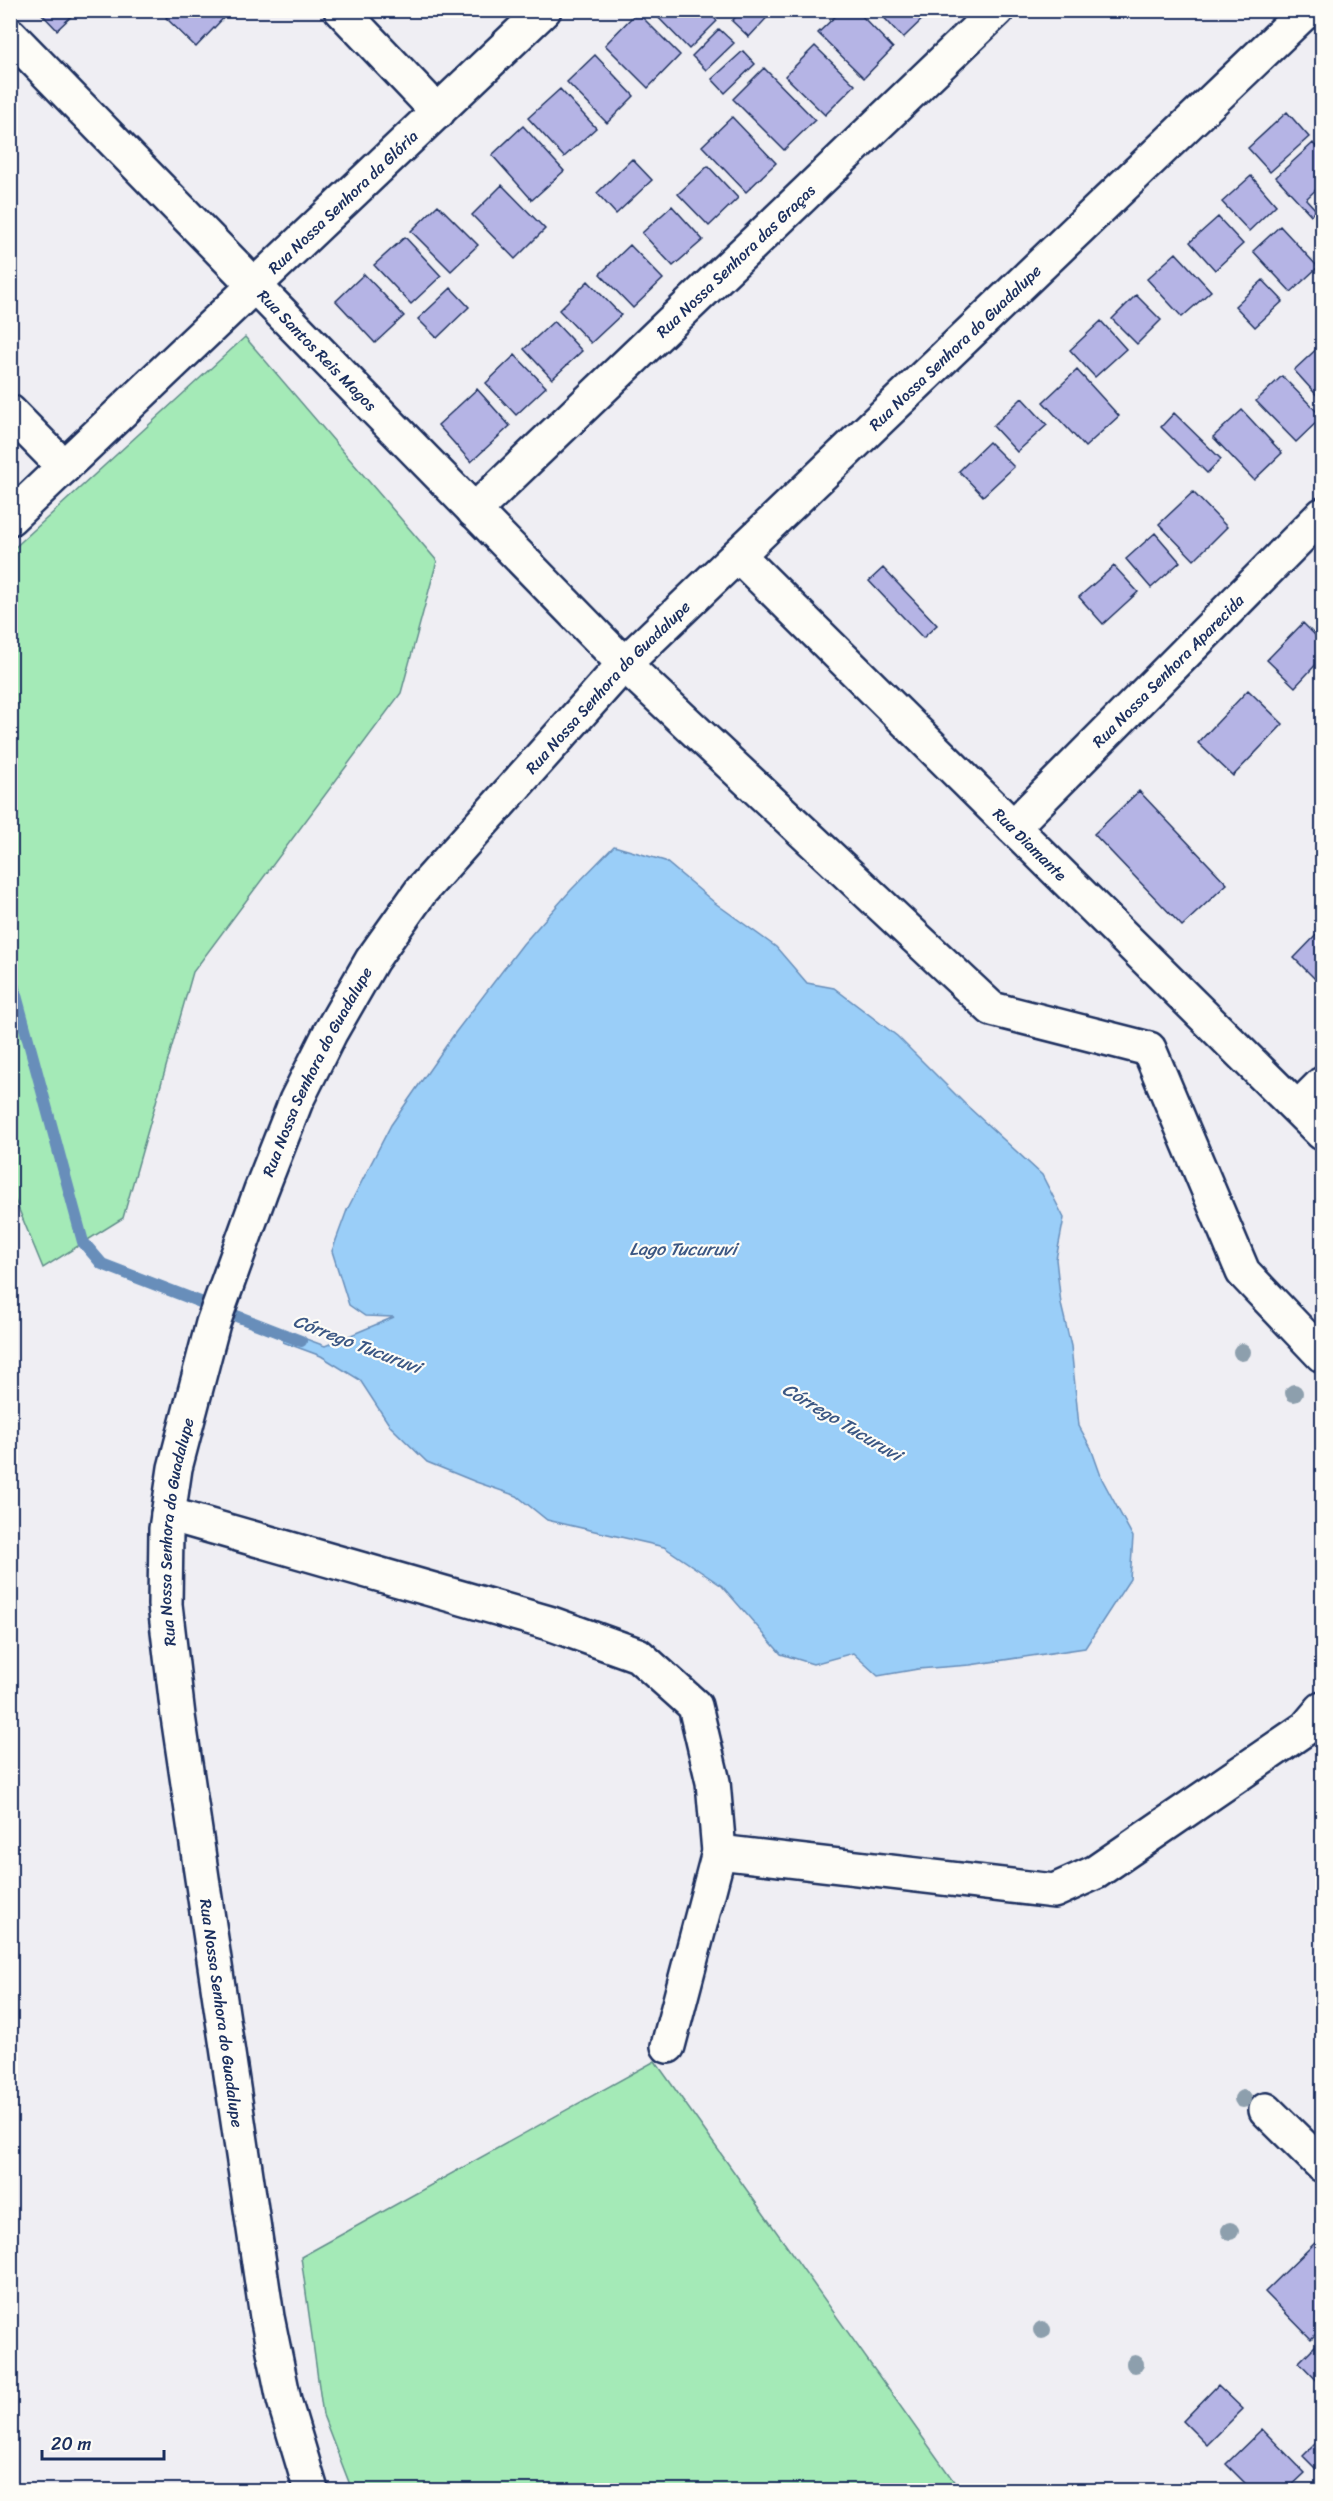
<svg xmlns="http://www.w3.org/2000/svg" width="1333" height="2501" viewBox="0 0 1333 2501" font-family="Sriracha,sans-serif">
  <rect width="100%" height="100%" fill="#efeef3"/>
  <filter id="ink" filterUnits="userSpaceOnUse"><feTurbulence type="fractalNoise" baseFrequency=".0167" numOctaves="2"/><feDisplacementMap in="SourceGraphic" scale="12" xChannelSelector="R" yChannelSelector="G"/><feConvolveMatrix kernelMatrix="1 2 1 2 8 2 1 2 1" color-interpolation-filters="sRGB"/></filter>
  <g filter="url(#ink)">
    <path fill="#a4eab7" stroke="#608c8a" stroke-width="1.5" d="M245,337L437,561L401,693L193,972L123,1218L43,1268L10,1188L11,551Z
      M655,2061L960,2490H352L323,2415L301,2257Z"/>
    <path fill="#9acef8" stroke="#678eba" stroke-width="1.5" d="M614,846L665,861L715,903L776,947L807,983L834,988L897,1036L965,1104L1042,1175L1064,1218L1056,1259L1061,1304L1071,1346L1079,1426L1091,1448L1102,1479L1133,1537L1130,1579L1085,1648L970,1665L918,1669L878,1676L853,1653L813,1664L781,1654L722,1586L664,1547L547,1520L517,1496L476,1482L427,1462L390,1426L360,1380L321,1356L283,1342L287,1332L325,1346L394,1317L365,1316L349,1305L332,1251L347,1210L391,1125L455,1033L523,944L571,890Z"/>
    <g fill="none" stroke-linecap="round" stroke-linejoin="round">
      <path stroke="#678eba" stroke-width="12" d="M10,973L83,1242L102,1264L301,1341"/>
    </g>
    <path fill="#b5b4e5" stroke="#1b2f5e" stroke-width="1.5" d="M38,10H78L57,30Z
      M172,10H231L196,47L166,18Z
      M651,10H707L717,21L689,49Z
      M742,10H774L749,37L732,21Z
      M842,10H856L893,48L864,78L818,33Z
      M877,10H932L903,38Z
      M637,12L680,55L648,88L605,45Z
      M719,29L734,43L706,70L692,56Z
      M815,46L855,85L825,115L785,76Z
      M743,51L755,64L725,93L712,79Z
      M595,55L634,96L607,123L567,82Z
      M764,68L815,120L784,150L733,99Z
      M560,89L596,128L564,157L528,118Z
      M1287,112L1309,137L1270,172L1248,148Z
      M732,117L776,163L746,192L702,146Z
      M523,126L564,171L532,200L492,155Z
      M1313,143L1322,154V184L1306,199L1316,210L1311,215L1276,177Z
      M632,159L652,180L616,214L597,193Z
      M708,166L738,198L709,226L678,194Z
      M1251,176L1276,205L1249,231L1222,202Z
      M502,185L545,229L515,259L472,215Z
      M438,205L478,245L451,271L411,231Z
      M672,206L703,240L673,266L642,233Z
      M1218,217L1243,244L1215,270L1190,242Z
      M1280,226L1318,267L1291,292L1253,251Z
      M405,237L441,276L411,304L374,265Z
      M630,245L663,279L633,308L600,274Z
      M1176,253L1211,291L1182,317L1147,279Z
      M364,274L404,316L375,343L336,301Z
      M1263,280L1283,301L1255,327L1235,306Z
      M588,281L621,315L591,343L559,310Z
      M451,288L469,307L437,338L418,319Z
      M1136,295L1161,320L1137,344L1112,319Z
      M554,321L582,351L552,379L524,349Z
      M1101,321L1126,349L1095,377L1070,350Z
      M1322,344V401L1294,370Z
      M515,355L546,387L516,415L486,383Z
      M1077,370L1119,416L1085,447L1043,402Z
      M1282,376L1322,417L1296,442L1256,401Z
      M477,389L510,426L471,462L438,425Z
      M1022,398L1047,425L1017,452L993,426Z
      M1242,410L1282,453L1254,480L1213,437Z
      M1174,413L1221,459L1207,473L1161,427Z
      M989,442L1014,467L983,496L959,471Z
      M1193,492L1227,527L1194,560L1159,524Z
      M1155,533L1180,562L1151,588L1126,559Z
      M1114,566L1138,592L1103,624L1079,597Z
      M883,568L937,625L923,638L869,581Z
      M1303,623L1322,642V658L1295,687L1267,660Z
      M1248,690L1283,724L1233,776L1198,743Z
      M1139,791L1227,884L1182,926L1094,834Z
      M1322,929V977L1318,982L1294,958Z
      M1322,2236V2328L1311,2339L1265,2292Z
      M1322,2339V2386L1299,2362Z
      M1218,2385L1243,2409L1207,2445L1183,2421Z
      M1262,2429L1305,2473L1287,2490H1252L1226,2464Z
      M1322,2437V2475L1303,2456Z"/>
    <g fill="none" stroke-linecap="round" stroke-linejoin="round">
      <g stroke="#1b2f5e" stroke-width="38">
        <g id="minor">
          <path d="M341,10L438,112"/>
          <path id="s1" d="M10,35L624,664L992,1009L1149,1049L1243,1272L1322,1355"/>
          <path d="M10,412L64,467"/>
          <path id="s2" d="M474,511L997,10"/>
          <path id="s3" d="M10,518L544,10"/>
          <path id="s4" d="M738,555L1322,1133"/>
          <path id="s5" d="M1013,827L1322,515"/>
          <path d="M1298,1108L1322,1084"/>
          <path d="M168,1514L549,1623L638,1655L695,1706L713,1782L719,1852L668,2046"/>
          <path d="M719,1852L1054,1891L1096,1872L1306,1728L1322,1709"/>
          <path d="M1266,2110L1322,2165"/>
          <path id="s6" d="M311,2490L284,2400L267,2317L178,1716L165,1605L166,1529L175,1468L213,1323L261,1190L296,1101L330,1033L372,960L421,891L624,664L1307,10"/>
        </g>
      </g>
      <use href="#minor" stroke="#fdfcf7" stroke-width="33"/>
    </g>
    <g fill="#8d9fad">
      <circle cx="1242" cy="1352" r="9"/>
      <circle cx="1294" cy="1393" r="9"/>
      <circle cx="1243" cy="2099" r="9"/>
      <circle cx="1230" cy="2231" r="9"/>
      <circle cx="1042" cy="2330" r="9"/>
      <circle cx="1135" cy="2364" r="9"/>
    </g>
  </g>
  <g text-anchor="middle" stroke-width="4.5" stroke-linejoin="round" paint-order="stroke">
    <g font-size="16" fill="#1b2f5e" stroke="#fdfcf7">
      <text dy="6" stroke="none"><textPath href="#s3" startOffset="459">Rua Nossa Senhora da Glória</textPath></text>
      <text dy="6" stroke="none"><textPath href="#s2" startOffset="362">Rua Nossa Senhora das Graças</textPath></text>
      <text dy="6" stroke="none"><textPath href="#s6" startOffset="2430">Rua Nossa Senhora do Guadalupe</textPath></text>
      <text dy="6" stroke="none"><textPath href="#s1" startOffset="440">Rua Santos Reis Magos</textPath></text>
      <text dy="6" stroke="none"><textPath href="#s5" startOffset="220">Rua Nossa Senhora Aparecida</textPath></text>
      <text dy="6" stroke="none"><textPath href="#s6" startOffset="1944">Rua Nossa Senhora do Guadalupe</textPath></text>
      <text dy="6" stroke="none"><textPath href="#s4" startOffset="411">Rua Diamante</textPath></text>
      <text dy="6" stroke="none"><textPath href="#s6" startOffset="1458">Rua Nossa Senhora do Guadalupe</textPath></text>
      <text dy="6" stroke="none"><textPath href="#s6" startOffset="972">Rua Nossa Senhora do Guadalupe</textPath></text>
      <text transform="translate(222 2013) rotate(82)" y="6">Rua Nossa Senhora do Guadalupe</text>
    </g>
    <g font-size="18" font-style="italic" fill="#3b5784" stroke="#fdfcf7">
      <text x="683" y="1255">Lago Tucuruvi</text>
      <text transform="translate(357 1344) rotate(21)" y="6">Córrego Tucuruvi</text>
      <text transform="translate(842 1422) rotate(31)" y="6">Córrego Tucuruvi</text>
    </g>
  </g>
  <rect width="1333" height="2501" fill="none" stroke="#fdfcf7" stroke-width="36"/>
  <rect x="18" y="18" width="1297" height="2465" fill="none" stroke="#1b2f5e" stroke-width="2" filter="url(#ink)"/>
  <path d="M42 2450v9h122v-9" fill="none" stroke="#1b2f5e" stroke-width="3"/>
  <text x="51" y="2450" font-size="18" fill="#1b2f5e" stroke="#fdfcf7" stroke-width="4.5" paint-order="stroke">20 m</text>
</svg>
